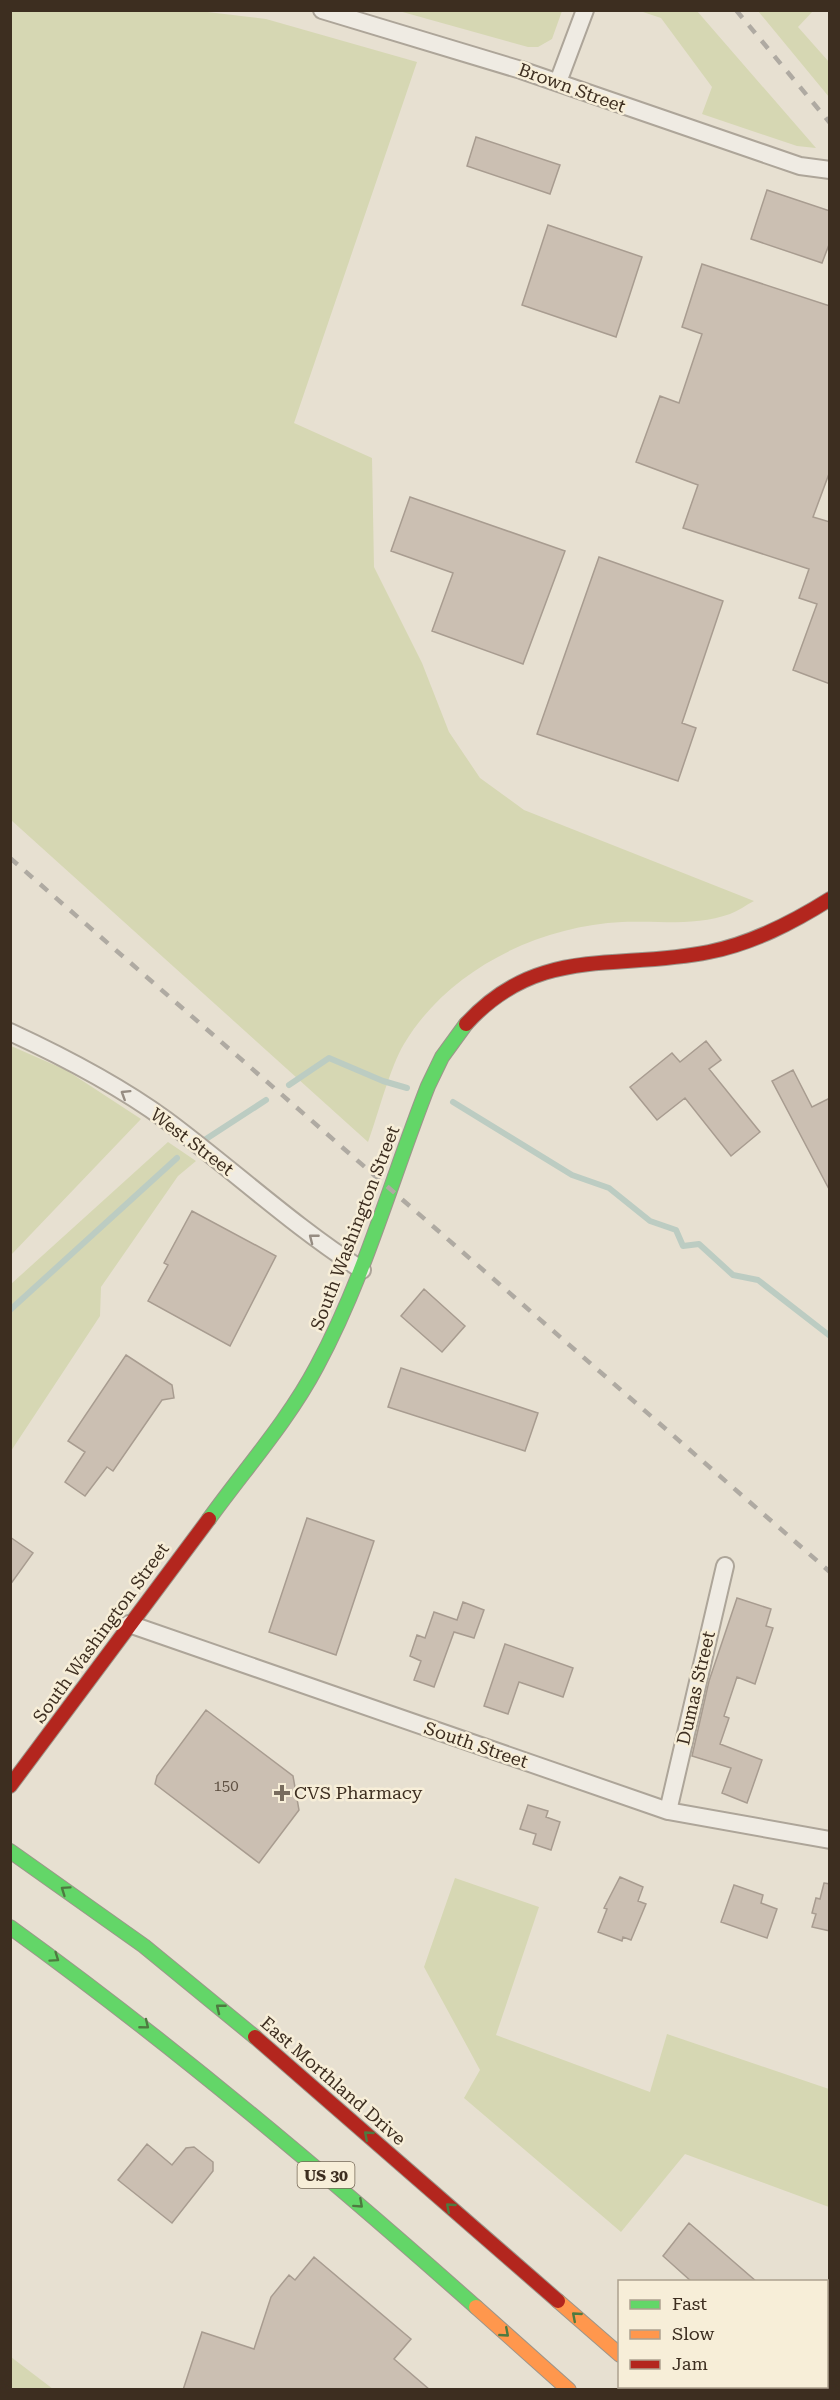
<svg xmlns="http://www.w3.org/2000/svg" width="840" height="2400" viewBox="0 0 840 2400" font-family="'Roboto Serif',serif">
  <rect width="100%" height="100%" fill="#e7e0d1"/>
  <path fill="#d6d7b3" d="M199,11L266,19L417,62L294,423L372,458L374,567L422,663L449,732L480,778L524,810L754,901C746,905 738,911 730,914C697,926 656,921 622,922C538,926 448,970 404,1044C390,1067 378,1115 368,1142L11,820V11Z
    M399,11H562L552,39L538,47H528Z
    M640,11H697L816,148L797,146L702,114L712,87L661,18Z
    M758,11H813L798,27L829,62V97Z
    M11,1046L66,1070L141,1119L11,1255Z
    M168,1142L196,1161L178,1176L101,1287L100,1316L11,1451V1284Z
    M455,1878L539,1907L496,2035L650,2092L667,2034L829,2089V2207L685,2154L621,2232L464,2098L480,2070L424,1967Z
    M11,2357L53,2389H11Z"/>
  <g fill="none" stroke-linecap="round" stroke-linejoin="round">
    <path stroke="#bcccc2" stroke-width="6" d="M289,1085L329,1058L383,1081L407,1088
      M453,1102L572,1175L609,1188L650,1221L676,1230L683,1246L699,1244L733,1275L758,1280L830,1336
      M206,1139L266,1100
      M10,1310L177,1158"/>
  </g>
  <path fill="#cbbfb2" stroke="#a89c90" stroke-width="1.5" d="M476,137L560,165L550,194L467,166Z
    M767,190L830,211V242L822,263L751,239Z
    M548,225L642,257L616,337L522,305Z
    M702,264L830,306V471L813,517L830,522V684L793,670L817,604L799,598L809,569L683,528L698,485L636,462L660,396L679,403L702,334L682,327Z
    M410,497L565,551L523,664L432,631L453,573L391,551Z
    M599,557L723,601L682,723L696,728L678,781L537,734Z
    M706,1041L721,1060L709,1069L760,1132L731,1156L685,1098L657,1120L630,1087L672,1053L680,1062Z
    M793,1070L812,1107L830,1098V1191L772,1081Z
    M192,1211L276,1256L230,1346L148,1301L168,1265L164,1263Z
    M424,1289L465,1326L442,1352L401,1316Z
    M126,1355L172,1385L174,1398L162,1400L113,1471L107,1467L85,1496L65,1482L85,1452L68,1441Z
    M401,1368L538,1413L525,1451L388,1407Z
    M307,1518L374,1541L336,1655L269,1632Z
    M10,1537L33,1553L10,1585Z
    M737,1598L771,1609L766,1626L773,1628L755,1684L737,1677L724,1716L729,1718L720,1744L762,1760L747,1803L722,1793L731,1768L692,1756L709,1681Z
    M463,1602L484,1610L474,1638L454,1632L434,1687L414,1680L421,1661L410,1656L417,1635L425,1638L434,1612L457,1620Z
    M505,1644L573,1668L563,1697L519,1682L508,1714L484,1706Z
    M206,1710L293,1776L299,1810L259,1863L155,1784L157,1776Z
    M528,1805L548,1811L546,1817L560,1822L551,1850L533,1844L536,1834L520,1829Z
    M620,1877L643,1887L638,1901L646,1904L631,1940L623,1937L622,1941L598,1932L607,1909L604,1908Z
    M824,1883L830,1884V1931L812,1927L816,1914L812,1913L816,1898L820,1899Z
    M734,1885L763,1895L761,1903L777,1909L767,1938L721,1922Z
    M147,2144L172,2165L186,2148L194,2147L213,2162V2171L172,2223L118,2180Z
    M689,2223L757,2282H692L663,2256Z
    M314,2257L411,2339L394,2359L430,2390H183L202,2332L254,2349L271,2297L289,2275L295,2280Z"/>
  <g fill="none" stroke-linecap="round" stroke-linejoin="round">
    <g stroke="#ada599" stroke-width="20">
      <path id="street" d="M322,10L521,70L800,166L830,170
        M558,82L585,10
        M10,1032C64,1057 118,1085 166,1120C232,1169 293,1226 362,1270
        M129,1624L668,1811L830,1840
        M668,1811L725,1566"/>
    </g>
    <g stroke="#9c958a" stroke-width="16">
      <path id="fast" d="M209,1519C245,1469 288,1421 317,1366C365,1277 391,1180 428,1086L442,1057L466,1024
        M10,1851L144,1946L255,2037
        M10,1927C173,2045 326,2174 476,2307"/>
    </g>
    <g stroke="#9c958a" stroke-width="16">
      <path id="slow" d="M558,2301L620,2355
        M476,2307L569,2390
        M656,2386L659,2390"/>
    </g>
    <g stroke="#9c958a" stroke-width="16">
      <path id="jam" d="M466,1024C539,944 616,971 709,952C753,943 792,923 830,899
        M10,1786L209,1519
        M255,2037L558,2301"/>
    </g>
    <use href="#street" stroke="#efebe3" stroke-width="16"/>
    <use href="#fast" stroke="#63d668" stroke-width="14"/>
    <use href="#slow" stroke="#ff974d" stroke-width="14"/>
    <use href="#jam" stroke="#b3261e" stroke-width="14"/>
    <path stroke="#afaaa2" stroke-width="4.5" stroke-dasharray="10 10" stroke-linecap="butt" d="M736,10L830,123
      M10,858L830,1572"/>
  </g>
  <defs><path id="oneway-chevron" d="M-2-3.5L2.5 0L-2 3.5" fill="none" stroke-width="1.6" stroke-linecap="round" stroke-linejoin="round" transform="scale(1.5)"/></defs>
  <g stroke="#968c82">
    <use href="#oneway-chevron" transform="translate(125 1094) rotate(-148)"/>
    <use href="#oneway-chevron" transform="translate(313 1238) rotate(-142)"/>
  </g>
  <g stroke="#4e7a40">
    <use href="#oneway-chevron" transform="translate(65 1890) rotate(-145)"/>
    <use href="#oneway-chevron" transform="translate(55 1958) rotate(35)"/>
    <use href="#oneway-chevron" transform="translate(220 2008) rotate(-141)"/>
    <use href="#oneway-chevron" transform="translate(145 2025) rotate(39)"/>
    <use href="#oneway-chevron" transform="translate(368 2135) rotate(-139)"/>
    <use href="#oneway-chevron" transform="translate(359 2204) rotate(42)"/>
    <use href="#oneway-chevron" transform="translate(450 2207) rotate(-139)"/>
    <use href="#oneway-chevron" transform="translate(576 2316) rotate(-139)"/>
    <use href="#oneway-chevron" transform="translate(505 2333) rotate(41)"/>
  </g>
  <path fill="#786c5e" stroke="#f7eed8" stroke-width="2" d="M279 1784h6v6h6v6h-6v6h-6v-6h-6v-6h6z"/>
  <g text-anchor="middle" stroke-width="5" stroke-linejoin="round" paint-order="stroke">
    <g font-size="15" fill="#605244">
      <text x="226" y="1791">150</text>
    </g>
    <rect fill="#f7eed8" stroke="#756857" stroke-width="1.5" x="297.5" y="2162" width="57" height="26" rx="4.5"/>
    <g font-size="16" font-weight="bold" fill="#3d2e20">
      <text x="326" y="2181">US 30</text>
    </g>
    <g font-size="18" fill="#3d2e20" stroke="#f7eed8">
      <text transform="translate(572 88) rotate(20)" y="6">Brown Street</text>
      <text transform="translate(192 1142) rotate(37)" y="6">West Street</text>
      <text transform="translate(355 1228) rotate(-69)" y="6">South Washington Street</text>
      <text transform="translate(101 1633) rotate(-54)" y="6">South Washington Street</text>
      <text transform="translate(696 1688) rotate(-77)" y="6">Dumas Street</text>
      <text transform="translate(476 1745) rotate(19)" y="6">South Street</text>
      <text transform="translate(333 2081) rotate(41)" y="6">East Morthland Drive</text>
    </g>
    <g font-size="18" fill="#3d2e20" stroke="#f7eed8" text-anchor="start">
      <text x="294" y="1799">CVS Pharmacy</text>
    </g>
  </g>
  <rect width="840" height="2400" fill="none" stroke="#3d2e20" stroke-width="24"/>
  <rect x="618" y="2280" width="210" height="108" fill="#f7eed8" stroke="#ada18e" stroke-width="1.5"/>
  <rect x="630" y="2300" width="30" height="9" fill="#63d668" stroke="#ada18e" stroke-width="1.5"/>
  <text x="672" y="2310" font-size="18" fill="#3d2e20">Fast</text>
  <rect x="630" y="2330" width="30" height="9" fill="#ff974d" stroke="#ada18e" stroke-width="1.5"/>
  <text x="672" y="2340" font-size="18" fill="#3d2e20">Slow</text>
  <rect x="630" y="2360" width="30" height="9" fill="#b3261e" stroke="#ada18e" stroke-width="1.5"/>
  <text x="672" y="2370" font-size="18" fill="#3d2e20">Jam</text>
</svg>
